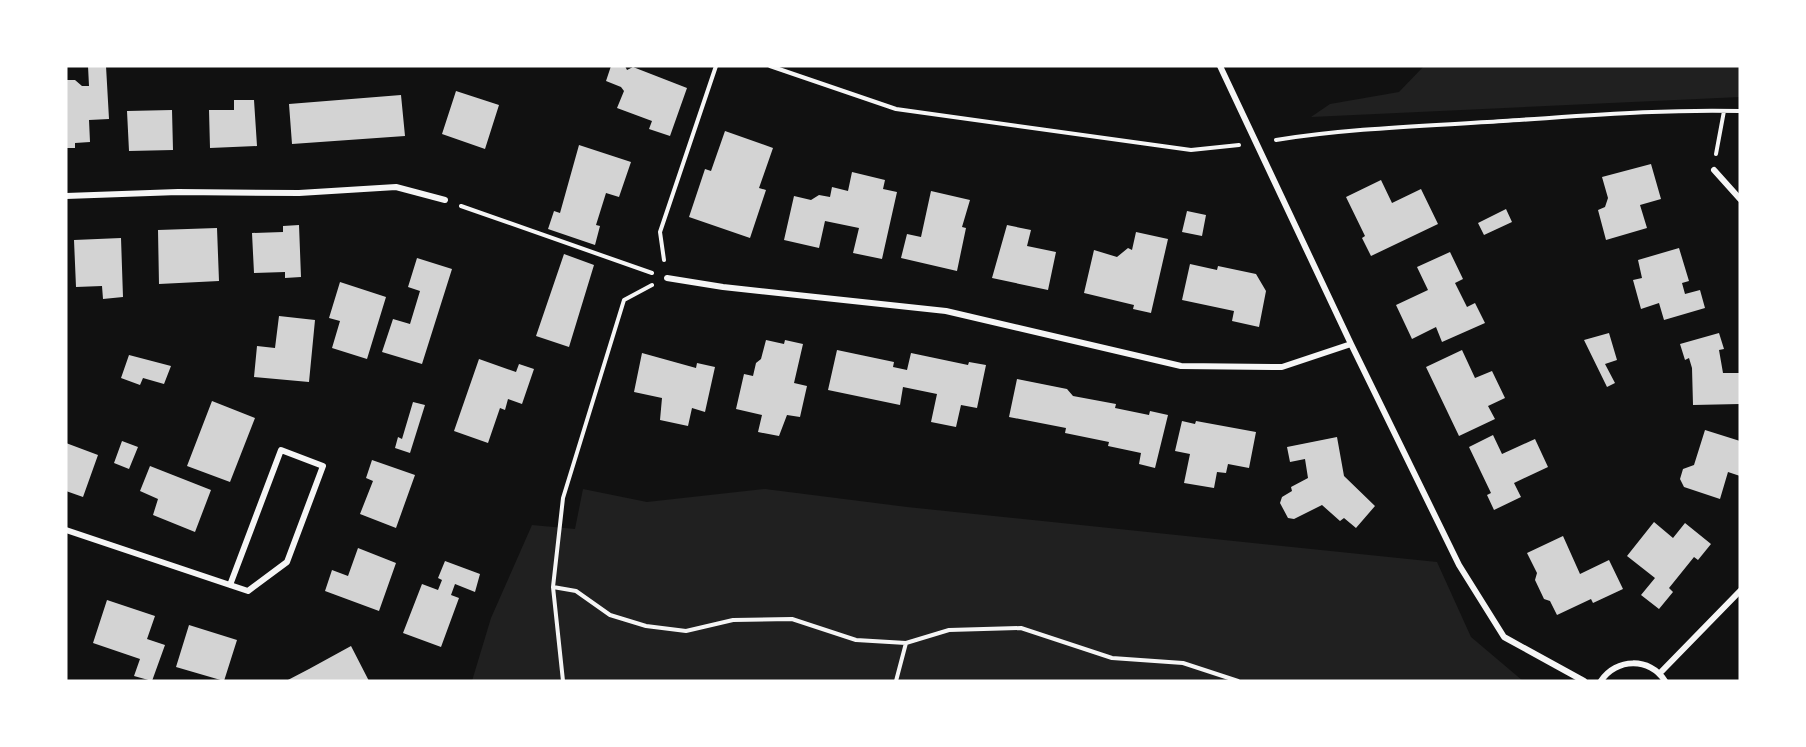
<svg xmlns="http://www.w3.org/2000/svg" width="1806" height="747" viewBox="0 0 1806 747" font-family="Mulish,sans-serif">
  <rect width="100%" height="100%" fill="#111"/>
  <path fill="#202020" d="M1424,66H1740V97L1311,117L1330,104L1399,92Z
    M583,489L647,502L765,489L907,507L1437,562L1471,637L1523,681H472L491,618L532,525L575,529Z"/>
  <path fill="#d3d3d3" d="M88,66H106L109,119L89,120L90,142L75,143V148H66V80H75L82,86H89Z
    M611,66H625L627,70L633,67L687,88L670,136L649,129L652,121L617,108L624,91L621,87L606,81Z
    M456,91L499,105L485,149L442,134Z
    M401,95L405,136L292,144L289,104Z
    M234,100H254L257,146L210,148L209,110H234Z
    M172,110L173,150L129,151L127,111Z
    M725,131L773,148L759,188L766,190L750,238L689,217L705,169L711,171Z
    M579,145L631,162L619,197L606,193L596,225L600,226L595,245L548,229L554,211L560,213Z
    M1651,164L1661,199L1640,205L1647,228L1606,240L1598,210L1605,207L1608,198L1602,177Z
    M852,172L885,180L883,189L897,192L882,259L853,253L859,228L825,221L819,248L784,240L794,196L811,200L819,195L830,197L832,187L848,191Z
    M1381,180L1392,203L1421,189L1438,224L1371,256L1362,238L1365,236L1346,197Z
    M931,191L970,200L962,227L966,228L957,271L901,258L907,234L921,237Z
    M1506,209L1512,222L1484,235L1478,223Z
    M1187,211L1206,215L1202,236L1182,232Z
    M299,225L301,277L285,278V272L254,273L252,233L283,232V226Z
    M1007,225L1031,230L1027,246L1056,252L1048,290L992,278Z
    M217,228L219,281L159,284L158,230Z
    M1136,232L1168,239L1151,313L1133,309L1134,305L1084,293L1094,250L1117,257L1128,248L1132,250Z
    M121,238L123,297L103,299L102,286L76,287L74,240Z
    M1679,248L1689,281L1682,283L1685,294L1700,290L1705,308L1664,320L1659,303L1641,309L1633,280L1642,278L1638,260Z
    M1450,252L1463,279L1455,283L1467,307L1475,303L1485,323L1442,342L1436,327L1412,339L1396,305L1428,290L1417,267Z
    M564,254L594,265L569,347L536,336Z
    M417,258L452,269L422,364L382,352L393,319L410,324L420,291L408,287Z
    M1190,264L1217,270L1218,266L1256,274L1266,291L1259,327L1232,321L1234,311L1182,300Z
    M340,282L386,297L367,359L332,348L340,321L329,318Z
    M279,316L315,320L309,382L254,377L257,346L275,348Z
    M1609,333L1617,360L1605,364L1615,383L1607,387L1584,340Z
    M1719,333L1724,349L1719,350L1723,373H1740V404L1693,405L1692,368L1689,358L1685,360L1680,344Z
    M766,340L784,344L785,340L803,344L794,383L807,386L800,417L787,415L779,436L758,432L762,415L736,409L744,374L753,376L756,363L761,359Z
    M837,350L894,362L893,367L907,370L911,353L968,365L969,362L986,365L977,408L961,405L956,427L931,422L937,394L903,387L900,405L828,390Z
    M1462,350L1475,378L1492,371L1505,398L1488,406L1495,419L1459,436L1426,367Z
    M642,353L696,368L697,363L715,367L705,412L692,408L688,426L660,420L662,398L634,392Z
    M129,355L171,366L164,384L143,378L140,385L121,378Z
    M479,359L516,372L519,364L534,369L522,404L508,399L505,410L500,408L488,443L454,431Z
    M1017,379L1067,389L1073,396L1116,404L1115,408L1149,415L1150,411L1168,415L1155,468L1139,464L1141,453L1108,446L1109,442L1065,433L1066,428L1009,417Z
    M212,401L255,418L230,482L187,466Z
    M413,402L425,405L410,453L395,448L398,437L402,439Z
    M1182,421L1195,424L1196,421L1256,432L1249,468L1228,464L1226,473L1217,472L1214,488L1184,483L1190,454L1175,451Z
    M1705,430L1740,441V476L1728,472L1720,499L1684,487L1680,479L1683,469L1694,465Z
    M1493,435L1502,454L1535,439L1548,467L1514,483L1521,497L1494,510L1487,495L1491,493L1469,447Z
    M1337,437L1344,476L1375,506L1356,528L1344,518L1340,521L1322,505L1294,519L1288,518L1280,503L1282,497L1292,491L1291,487L1308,478L1305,459L1290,462L1287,447Z
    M122,441L138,447L129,469L114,463Z
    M66,443L98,455L83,497L66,491Z
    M372,460L415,475L396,528L360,514L373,481L366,478Z
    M150,466L211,490L195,532L153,515L158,499L140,491Z
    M1654,522L1673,538L1685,523L1711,544L1698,560L1694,557L1669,588L1673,592L1659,609L1641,595L1655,578L1627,556Z
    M1563,536L1580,574L1609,560L1623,589L1593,603L1591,599L1557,615L1550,601L1544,599L1535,580L1537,573L1527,553Z
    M358,548L396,563L379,611L325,591L332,570L348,576Z
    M445,561L480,574L475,592L455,584L451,595L459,598L441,647L403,633L422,584L438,590L442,580L438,578Z
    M107,600L155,616L147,639L165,645L152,681L134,676L140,659L93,643Z
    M189,625L237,640L224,681L176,667Z
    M351,646L369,681H286L309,669Z"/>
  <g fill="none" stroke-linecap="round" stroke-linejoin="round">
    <path stroke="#f5f5f5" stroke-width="4" d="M770,66L896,109L1191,150L1239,145
      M1276,140C1351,128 1427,126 1503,121C1582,116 1661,109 1740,111
      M1716,154L1724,111
      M461,206L652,273
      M664,260L660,232L716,66
      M553,587L576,591L610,615L646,626L686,631L733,620L792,619L856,640L906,643L949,630L1021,628L1112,658L1183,663L1238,681
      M563,681L553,587L563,498L624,300L652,285
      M896,681L906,643"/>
    <path stroke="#f5f5f5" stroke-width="6" d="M1220,66L1351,344L1459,565L1504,637L1584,681
      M1714,170L1740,199
      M66,196L178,192L299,193L396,187L445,200
      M667,278L723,287L946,311L1181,366L1282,367L1351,344
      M66,530L230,585L248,591L287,562L323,466L281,450L230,585
      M1660,673L1740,591
      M1601,681C1616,658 1650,657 1665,681"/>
  </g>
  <rect width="1806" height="747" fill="none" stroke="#ffffff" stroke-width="135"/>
</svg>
